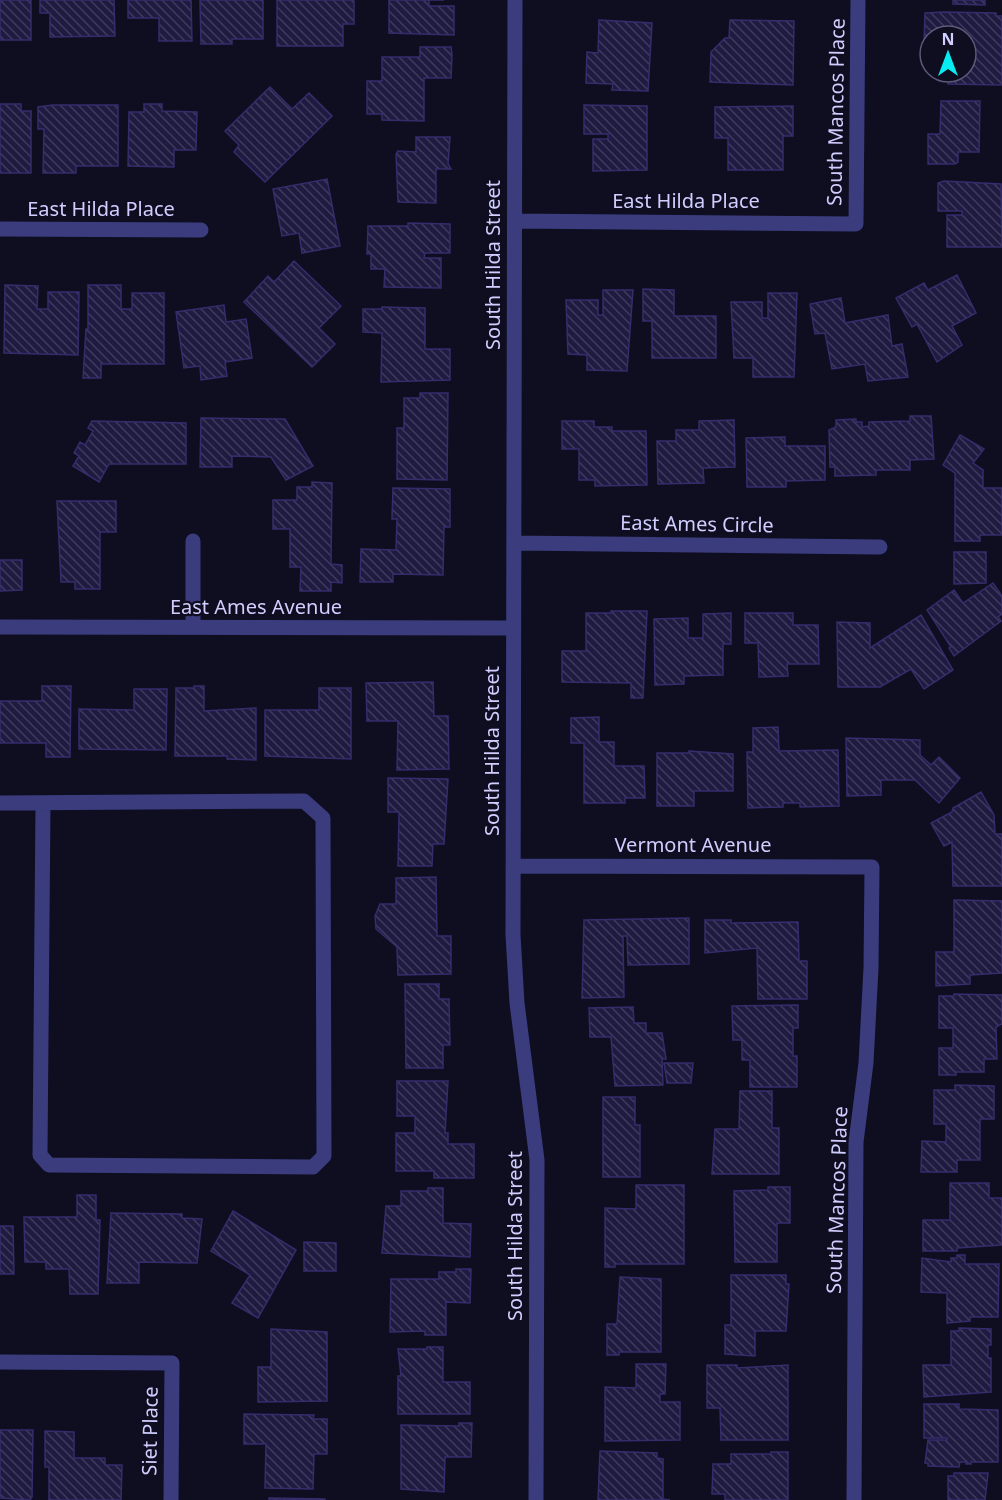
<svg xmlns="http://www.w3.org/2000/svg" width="1002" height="1500" viewBox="0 0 1002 1500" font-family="'Noto Sans',sans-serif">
  <defs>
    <pattern id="building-back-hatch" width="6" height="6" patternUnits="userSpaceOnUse" patternTransform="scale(1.5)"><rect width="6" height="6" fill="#1f1a40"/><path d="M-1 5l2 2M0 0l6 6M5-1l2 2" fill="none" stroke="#3e3a5d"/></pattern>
  </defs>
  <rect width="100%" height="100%" fill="#0f0d20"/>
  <path fill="url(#building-back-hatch)" stroke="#342d6c" stroke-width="1.5" d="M0,0H31V40H0Z
    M40,0H114L115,36L50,37V13H40Z
    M128,0H191L192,41H159V18H128Z
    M200,0H263V39H232V44H201Z
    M277,0H354V24H343V46H277Z
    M389,0H444H429V6H454V35L389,33Z
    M953,0H985V5L953,4Z
    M944,12L996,13V16H1002V85L948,84L949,72H966V36H930V44H924L925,13Z
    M599,20L652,23L648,91L612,90L613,84L586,83L587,52L598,53Z
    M730,20L794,21L793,85L710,82L711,52L725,38H729Z
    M420,47H451L452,55L451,78H424V121L382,120V114H367V81H382V57H420Z
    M270,87L292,109L309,93L332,116L265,182L234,152L239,145L225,131Z
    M941,101H980L979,152H958V162L955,164H928V134H940Z
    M0,104H21V111H31V173H0Z
    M144,104H162V111L197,112L196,150H174V167L128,166L129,112H144Z
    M53,105H118V166H76V173H43L44,129H38V107Z
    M584,105L647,106V170L593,171V139H608V134H584Z
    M793,106V136H783V170H728V138H715V107Z
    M416,137H450L448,164L451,169H436V203L398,202L396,154L398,151L416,152Z
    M327,179L340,246L302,253L299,233L282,236L273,189Z
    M944,181L1001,184L1002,247H947V215H962V211H938V183Z
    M408,223L450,224V253H425L424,258H441V288L384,287L385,269H371V254H367L368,226H408Z
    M294,261L341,306L319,328L335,344L312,367L244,302L268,276L274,282Z
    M957,275L976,313L952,326L962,345L937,362L917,324L912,327L896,298L924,283L928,290Z
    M5,285L38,286L37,309H48V292H79L78,355L4,353Z
    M88,285H121V309H132V293H164V364H101V378H83L86,329H88Z
    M643,289L674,290V316H716V358H652V321H643Z
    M603,290H633L627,371L587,370V355L568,354L566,300H598V315H603Z
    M768,293H797L794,377H753V358H734L731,302H762V318H768Z
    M841,298L845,323L888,315L892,346L902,344L908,377L868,381L865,364L832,369L825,333L815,334L810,304Z
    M224,305L226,322L246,319L252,358L225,362L227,376L201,380L200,366L184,368L176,312Z
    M382,307L425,308V349H450V380L381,382L382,333L363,332V309H382Z
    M420,393H448L447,480L397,479V428H404V398H420Z
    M910,416H931L934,459L910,460V470H876V475L835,476V467H830L829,430L836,427V420L856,419V422H862V427L869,426V422L910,421Z
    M201,418L285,419L313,466L286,480L271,457L232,456V467H200Z
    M734,420L735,467L703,468L704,483L658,484L657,441H676V430H699V421Z
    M92,421L186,423V464H109L99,482L73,466L79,456L74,453L80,442L85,445L93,431L88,428Z
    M562,421H594V427H612V431H646L647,485L595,486V480H579V449H562Z
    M960,435L984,449L973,463L983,470V488H1002V535H980V541H955V473L943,465Z
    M785,437V446H825V480L786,481V487H747L746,438Z
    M312,482L332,483L331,564L342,565V583L331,582V591H300L301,567H290V529H273V500H297V487H312Z
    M393,488L450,489V527H444L443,575L393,574V582H360L361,549L396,550L397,519H392Z
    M57,501H116V532H100V589H75V582H61Z
    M954,552H986V583L954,584Z
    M0,560H22V590L0,591Z
    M993,583L1002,596V614L998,617L1001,621L954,656L949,648L951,647L927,610L954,590L963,603Z
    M611,611H647L643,698H631V683L562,682V651H586V613H611Z
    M731,613V644H723V675L684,676V684L655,685L654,619L688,618V638H703V614Z
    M745,613H793V625H818L819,664H787L788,676L759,677L758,643H745Z
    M921,615L953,670L924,689L911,669L880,687H838L837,622L870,623V648Z
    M433,682L434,716H448L449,769L397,770L398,721H367L366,683Z
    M42,686H71L70,757H46V743H0V701H42Z
    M194,686H204V711L256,708V760L227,759V756H175L176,688H194Z
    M319,688H351V759L265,756V710H319Z
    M134,689H167L166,750L79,749V709L134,710Z
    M599,717V742H614V766H644L645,798H625V803H584V743H571V718Z
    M778,727L779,751L838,750L839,806L800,807V803H783V807L748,808L747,752H753V728Z
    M846,738L920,740V755L931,765L939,757L960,778L939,803L915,780H881V795L847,796Z
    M689,751L733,754V791H694V806H657V753H689Z
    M388,778L448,779L444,844H433L432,866H398L399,812H388Z
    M981,792L994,815L995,834H1002V886H953L952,842L944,846L931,823L952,812L953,808Z
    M436,877L437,936H451V974L398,975L397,947L376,929L375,916L380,904H396V878Z
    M954,900L1002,901V973L970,975V984L936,986V952H954Z
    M689,918V964L628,965L627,936H623L624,997L582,998L584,920Z
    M705,920H731V923L798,922L799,961H807V999H758L757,948L705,953Z
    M405,984H439V999H449L450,1045H443V1068H406Z
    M954,994L1002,995V1024L996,1027L997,1059H984V1072H956V1075H939V1048H953V1028H939V996H954Z
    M798,1005V1028H793V1056H797V1087H750V1060H742V1040H733L732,1006Z
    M633,1007L634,1023H646V1033H662L666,1059H662L663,1085L615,1086L611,1037H590L589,1008Z
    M664,1063H693L691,1083H667Z
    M397,1081H448L445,1133H448V1144H474V1178H434V1171H396V1133H415V1116H397Z
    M955,1085L994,1086V1119H980V1160H957V1172H921L922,1141L946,1142V1124H934V1090H955Z
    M740,1091H772V1128H779V1174H712L715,1129H739Z
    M603,1097H635V1125H640V1177H603Z
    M950,1183H989V1198H1002V1245L957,1248V1251H923V1220H950Z
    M636,1185H684V1264H615V1267H605V1208L636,1209Z
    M768,1187H790V1223H777V1262H735L734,1191L768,1190Z
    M428,1188H443V1223L471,1224L470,1257L382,1253L386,1206H401V1191H428Z
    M77,1195H96V1220H100L98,1294H70L69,1269H46V1262H25L24,1217H77Z
    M233,1211L296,1250L258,1318L232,1303L250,1275L211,1251Z
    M111,1213L182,1214V1218L202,1219L197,1263L139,1262V1283H107Z
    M0,1226H13L14,1274H0Z
    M304,1242L336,1243V1271H304Z
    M957,1255H965V1264H999L998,1317H970V1321L947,1323V1293L921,1292L922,1258L951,1262V1258H957Z
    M456,1269H471L470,1303L446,1302V1335H425V1331L390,1332L391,1279H439V1272H456Z
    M731,1275H786V1284H789L786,1331H755V1356L725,1354V1325H731Z
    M620,1277L661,1279V1352H619V1355H607V1324H617Z
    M959,1328L991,1329V1345H988V1358H991V1392L924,1397L923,1365H951V1331H959Z
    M271,1329L327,1332V1401L258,1402V1367H271Z
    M427,1347H443V1382H470V1414H398V1376H401L398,1349H427Z
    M636,1364H666L665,1394H660V1402H680V1440L605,1441V1387L636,1388Z
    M707,1365H737V1368L788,1365V1440H721L720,1408H707Z
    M924,1404H959V1409L998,1410V1462H971V1464H966V1462H960L959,1467L928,1466V1463H925L928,1440H947V1438H924Z
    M244,1414L314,1415L313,1419H327V1454H314L313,1489L265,1488L266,1444H244Z
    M459,1423H472L471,1457H445L444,1492L401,1489V1425L459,1426Z
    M0,1430H33L32,1497L30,1500L0,1498Z
    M45,1431L74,1432V1458H105V1465H122L121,1500H49V1467H45Z
    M600,1451L657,1453V1458L663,1459V1499L670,1500H598Z
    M771,1452H788V1500H725V1494H712L713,1464H731V1454H771Z
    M954,1473H988L985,1500H948V1476H954Z
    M269,1498L325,1499V1500H269Z"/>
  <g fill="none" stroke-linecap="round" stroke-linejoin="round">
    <path stroke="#3a3c7e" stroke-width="15" d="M515,0L513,935L517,1003L537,1160L536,1500
      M515,221L856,224L858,0
      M0,229L201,230
      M514,543L880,547
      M0,627L513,628
      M193,627V541
      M0,803L304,801L323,818L324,1156L313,1167L49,1165L40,1155L43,804
      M513,866L872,867L871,968L866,1063L856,1142L854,1500
      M0,1362L172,1363L171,1500"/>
  </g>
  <g text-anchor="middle" stroke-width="4.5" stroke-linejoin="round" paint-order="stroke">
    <g font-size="20" fill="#cfcefe" stroke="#0f0d20">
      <text transform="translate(836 112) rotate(-89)" y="7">South Mancos Place</text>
      <text x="686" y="208">East Hilda Place</text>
      <text x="101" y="216">East Hilda Place</text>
      <text transform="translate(493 265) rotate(-90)" y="7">South Hilda Street</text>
      <text transform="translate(697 524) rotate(1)" y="7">East Ames Circle</text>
      <text x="256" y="614">East Ames Avenue</text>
      <text transform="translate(492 751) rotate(-90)" y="7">South Hilda Street</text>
      <text x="693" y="852">Vermont Avenue</text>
      <text transform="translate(837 1200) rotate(-88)" y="7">South Mancos Place</text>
      <text transform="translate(515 1236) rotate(-90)" y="7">South Hilda Street</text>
      <text transform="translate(150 1431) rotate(-89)" y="7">Siet Place</text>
    </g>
  </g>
  <g transform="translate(948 54)"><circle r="28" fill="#0f0d20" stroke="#5c5a79" stroke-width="1.5"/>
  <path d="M0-4.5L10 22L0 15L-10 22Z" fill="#07ecf1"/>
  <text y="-9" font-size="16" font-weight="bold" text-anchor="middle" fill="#cfcefe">N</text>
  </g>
</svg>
